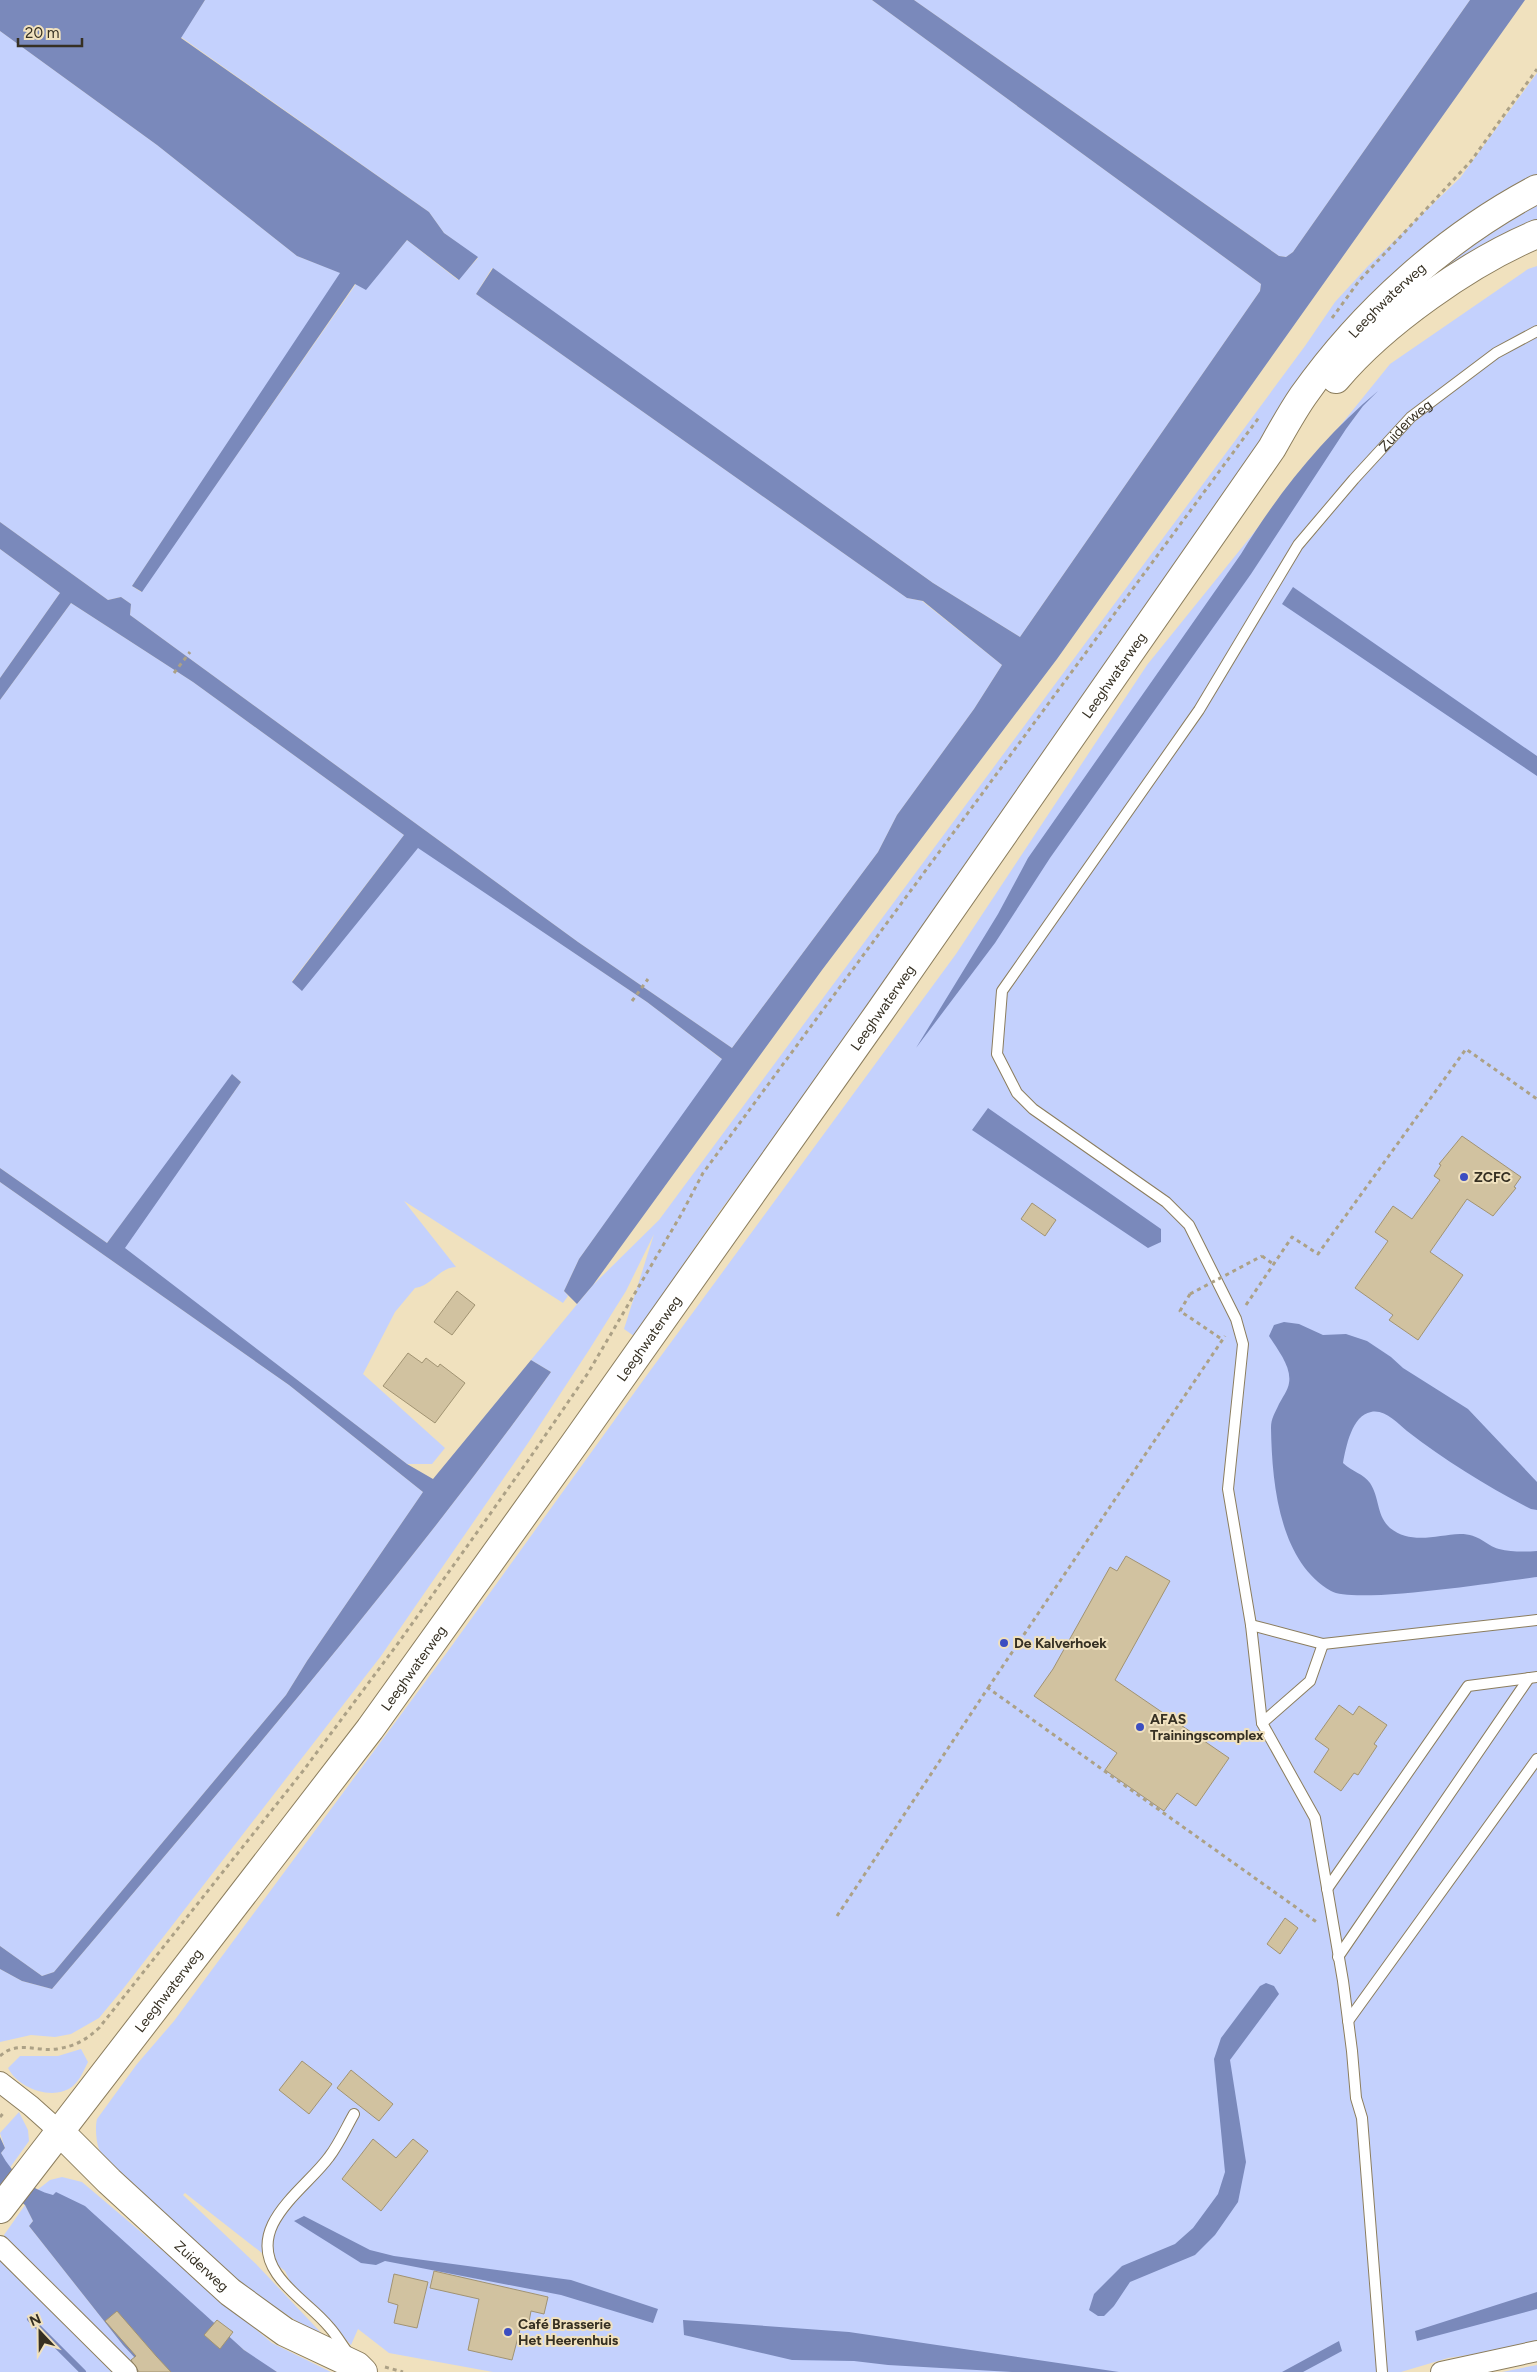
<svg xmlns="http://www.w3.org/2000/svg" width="1537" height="2372" viewBox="0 0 1537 2372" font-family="Figtree,sans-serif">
  <rect width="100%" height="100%" fill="#f0e1be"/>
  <path fill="#c4d1fd" d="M205,0H872L1261,284L1260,291L1020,637L933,583L492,268L476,294L907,598L922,601L1002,665L974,709L897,815L878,852L732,1048L578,942L130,615L131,604L121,597L108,600L0,522V31L157,145L297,256L341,273L132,586L141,592L356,284L366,289L407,240L458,280L478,258L444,233L429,212L181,37Z
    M914,0H1470L1293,252L1286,257L1279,256Z
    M1537,73V174L1423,257L720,1211L634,1336L624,1329L654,1234L626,1291L589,1350L528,1443L381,1656L123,1989L99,2018L71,2034L55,2037L31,2035L0,2042V1969L22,1981L52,1989C223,1787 396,1587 551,1372L531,1360L593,1285L659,1220L1305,346L1335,302L1368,266L1460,178Z
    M1537,197V223L1375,318L1428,273Z
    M1537,266V2345L1448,2358L1401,2372H493L389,2353L358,2329L351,2345L292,2285L285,2271L185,2193L183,2195L256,2264L327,2339C256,2299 192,2246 134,2189C122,2177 106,2165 99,2149C96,2141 95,2127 97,2119L137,2064L174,2021L448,1651L647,1375L956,954L1147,665L1390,364L1528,269Z
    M0,549L60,593L0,678Z
    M71,603L193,682L404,835L292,981L302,990L418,847L647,1002L723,1060L579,1259L564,1291L568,1296L563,1303L404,1201L456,1267C438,1268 432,1286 415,1288L395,1312L363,1374L445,1448L432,1464H407L124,1248L241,1082L233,1075L107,1243L0,1168V700Z
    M0,1182L289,1385L423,1492L307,1661L286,1695L54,1972L42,1976L0,1946Z
    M81,2049L88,2062C84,2070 80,2080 73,2086C53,2102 18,2088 8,2068L20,2056H58Z
    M19,2112L28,2130L29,2141L9,2169L1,2153L5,2148L0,2133Z
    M62,2177L82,2182L272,2343L331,2372H277L258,2361L53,2196L36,2191L50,2180Z
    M25,2205L33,2221L29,2226L123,2345L148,2372H134L6,2241L4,2235Z
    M0,2259L118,2372H0Z
    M1537,2365V2372H1502Z"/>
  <path fill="#7a89bb" d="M0,0H205L181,38L429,212L444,233L478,257L459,280L407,240L366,290L355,284L142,592L132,586L340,273L297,256L157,145L0,31Z
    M872,0H914L1279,256L1286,257L1293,252L1470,0H1525L1057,659L822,970L593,1285L577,1304L564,1291L579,1259L722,1059L647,1002L418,848L302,991L292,982L404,835L193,682L71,603L0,700V678L60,593L0,549V522L108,600L121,597L131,604L130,615L578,942L732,1048L878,852L897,815L974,709L1002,665L923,601L907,598L476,294L493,268L933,583L1020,637L1260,291L1261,284Z
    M1378,391L1363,406L1346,429L1251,574L1050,858L995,943L916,1048L998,914L1028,858L1241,554C1278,493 1324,436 1378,391Z
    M1293,587L1537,756V776L1282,604Z
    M232,1074L241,1082L125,1248L407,1464L433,1479L531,1360L551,1372C396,1587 223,1787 52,1989L22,1981L0,1969V1946L42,1976L54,1972L286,1695L307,1661L423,1492L289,1385L0,1182V1168L107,1243Z
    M988,1108L1161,1229V1242L1148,1248L972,1130Z
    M1284,1322L1299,1324L1323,1335L1346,1334L1367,1341L1391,1357L1403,1368L1468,1409L1537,1482V1510L1531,1509C1488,1487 1446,1461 1407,1431C1397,1423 1385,1409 1371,1412C1352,1415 1346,1447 1343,1463C1351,1471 1364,1474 1370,1483C1380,1498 1376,1515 1390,1528C1411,1545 1437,1535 1460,1534C1480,1534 1485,1545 1499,1549C1511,1552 1524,1552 1537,1551V1577C1503,1581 1354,1605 1331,1591C1279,1561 1272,1483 1271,1428C1271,1418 1275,1413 1279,1404C1282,1398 1288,1390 1289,1383C1292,1367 1277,1349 1269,1336L1274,1325Z
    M1266,1983L1274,1986L1279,1994L1230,2060L1246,2162L1238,2202L1215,2235L1195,2255L1130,2282L1114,2306L1104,2316H1098L1089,2310L1094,2294L1122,2266L1175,2244L1193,2228L1218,2194L1225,2172L1214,2059L1221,2038L1260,1986Z
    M0,2137L5,2148L1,2153C13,2175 30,2189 53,2195L56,2192L85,2206L244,2350L277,2372H148L123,2345L29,2226L33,2221L25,2205L0,2184Z
    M304,2216L370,2250L394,2256L571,2280L658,2309L653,2323L561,2295L385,2261L376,2265L361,2263L294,2221Z
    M1537,2292V2309L1417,2341L1415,2331Z
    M683,2320L849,2332L1119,2372H1012L888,2365L854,2361L792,2360L684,2335Z
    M1339,2341L1342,2351L1303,2372H1282Z"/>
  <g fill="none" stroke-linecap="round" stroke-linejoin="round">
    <path stroke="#7a89bb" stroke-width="6" d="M30,2319L83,2372"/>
  </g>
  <path fill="#d1c2a0" stroke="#a19372" d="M1462,1136L1521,1177L1514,1187L1516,1188L1493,1216L1467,1199L1430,1252L1463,1275L1418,1340L1389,1320L1393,1315L1355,1288L1388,1241L1375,1232L1393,1206L1412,1219L1440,1180L1434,1176L1441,1165L1439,1164Z
    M1032,1203L1056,1220L1045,1236L1021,1219Z
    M457,1291L475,1305L452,1335L434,1322Z
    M408,1353L422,1363L426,1358L438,1367L440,1364L465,1383L435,1423L383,1386Z
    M1126,1556L1170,1581L1115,1680L1229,1758L1196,1806L1177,1793L1164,1811L1105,1770L1117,1753L1034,1696L1053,1669L1110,1567L1117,1571Z
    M1339,1705L1353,1715L1359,1706L1387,1725L1374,1744L1377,1746L1358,1775L1354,1773L1341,1791L1314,1772L1329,1749L1315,1739Z
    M1285,1918L1298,1928L1280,1954L1267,1944Z
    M302,2061L332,2084L309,2114L279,2090Z
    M351,2070L393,2104L379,2121L337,2088Z
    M373,2139L396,2158L413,2139L428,2151L381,2211L342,2179Z
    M434,2271L548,2297L544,2314L531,2311L528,2327L521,2326L512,2360L468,2350L479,2299L430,2288Z
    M394,2274L428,2282L417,2328L394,2323L398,2305L388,2302Z
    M117,2311L157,2357L171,2372H139L131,2360L136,2356L105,2321Z
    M217,2320L233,2332L220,2349L204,2335Z"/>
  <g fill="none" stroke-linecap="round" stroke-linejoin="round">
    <g stroke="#8b7d5d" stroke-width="12">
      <g id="lane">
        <path d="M1251,1625L1323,1644L1537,1620"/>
        <path d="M1262,1723L1310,1681L1323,1644"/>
        <path d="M1327,1889L1468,1686L1537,1677"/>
        <path d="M1338,1957L1529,1678"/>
        <path d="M1348,2021L1537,1759"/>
        <path d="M348,2353C342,2345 337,2336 330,2328C314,2308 292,2296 277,2274C244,2226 305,2190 329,2157C339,2144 346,2128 354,2114"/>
        <path id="s1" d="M1382,2372L1362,2118L1356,2098L1352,2051L1343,1981L1315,1818L1262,1723L1251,1625L1228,1489L1243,1344L1236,1319L1189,1225L1166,1202L1033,1109L1017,1093L997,1054L1002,991L1199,710L1298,545L1354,479L1411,417L1496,353L1537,331"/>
      </g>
    </g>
    <g stroke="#8b7d5d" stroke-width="22">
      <path id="street" d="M0,2082L31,2106L60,2132
        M0,2246L127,2372
        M1441,2372L1537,2351"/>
    </g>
    <g stroke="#8b7d5d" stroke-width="30">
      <g id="secondary">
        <path d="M1336,379C1383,323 1470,262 1537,234"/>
        <path id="s2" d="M60,2132L109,2181L230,2292L285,2332L357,2366L363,2372"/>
        <path id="s3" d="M0,2209L370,1729L575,1443L879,1013L1272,448C1282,430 1292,412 1303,396C1363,311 1446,237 1537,189"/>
      </g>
    </g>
    <path stroke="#aca186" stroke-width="3" stroke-dasharray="4 4" stroke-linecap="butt" d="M1332,318L1359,281L1471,161L1537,69
      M174,673L190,652
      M632,1001L648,979
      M1262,1256L1273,1264
      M1190,1294L1180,1311L1223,1340
      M1246,1305L1292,1237L1318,1254L1466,1049L1537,1099
      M988,1688L1225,1336
      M837,1916L988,1688L1318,1923
      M0,2056C17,2040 37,2052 57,2049C75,2046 86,2040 99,2028L303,1771L399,1642L527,1462L588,1373L682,1213L703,1173L1260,416
      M0,2117L5,2111
      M385,2367L403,2372"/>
    <use href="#lane" stroke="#fff" stroke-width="10"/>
    <use href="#street" stroke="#fff" stroke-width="20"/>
    <use href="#secondary" stroke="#fff" stroke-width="28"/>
    <path stroke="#aca186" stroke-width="3" stroke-dasharray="4 4" stroke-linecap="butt" d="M1190,1294L1262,1256"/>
  </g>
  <g fill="#3c4ec1" stroke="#f0e1be" stroke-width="2">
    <circle cx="1464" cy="1177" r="5"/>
    <circle cx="1004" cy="1643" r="5"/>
    <circle cx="1140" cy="1727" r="5"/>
    <circle cx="508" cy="2332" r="5"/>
  </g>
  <g text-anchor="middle" stroke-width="4" stroke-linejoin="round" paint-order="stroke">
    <g font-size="14" fill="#363023" stroke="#f0e1be">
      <text dy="5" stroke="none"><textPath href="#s3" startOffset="2361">Leeghwaterweg</textPath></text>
      <text dy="5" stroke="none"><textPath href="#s1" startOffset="2202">Zuiderweg</textPath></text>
      <text dy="5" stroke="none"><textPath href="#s3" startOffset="1896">Leeghwaterweg</textPath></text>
      <text dy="5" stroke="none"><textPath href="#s3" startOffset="1491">Leeghwaterweg</textPath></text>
      <text dy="5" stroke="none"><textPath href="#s3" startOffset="1086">Leeghwaterweg</textPath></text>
      <text dy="5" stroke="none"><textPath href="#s3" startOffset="681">Leeghwaterweg</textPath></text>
      <text dy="5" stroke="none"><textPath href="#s3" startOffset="276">Leeghwaterweg</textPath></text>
      <text dy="5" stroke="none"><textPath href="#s2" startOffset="195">Zuiderweg</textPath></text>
    </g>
    <g font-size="14" font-weight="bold" fill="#363023" stroke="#f0e1be" text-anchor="start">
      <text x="1474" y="1182">ZCFC</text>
      <text x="1014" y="1648">De Kalverhoek</text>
      <text x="1150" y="1724">AFAS<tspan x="1150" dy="16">Trainingscomplex</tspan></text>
      <text x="518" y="2329">Café Brasserie<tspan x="518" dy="16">Het Heerenhuis</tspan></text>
    </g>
  </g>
  <g transform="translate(40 2332) rotate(338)" stroke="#f0e1be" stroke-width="4" paint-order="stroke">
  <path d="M0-4L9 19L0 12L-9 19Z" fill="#363023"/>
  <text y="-8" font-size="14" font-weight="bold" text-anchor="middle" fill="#363023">N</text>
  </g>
  <path d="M18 38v8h64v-8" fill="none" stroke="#363023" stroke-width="2.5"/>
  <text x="25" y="38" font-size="15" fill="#363023" stroke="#f0e1be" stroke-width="4" paint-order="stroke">20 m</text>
</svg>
